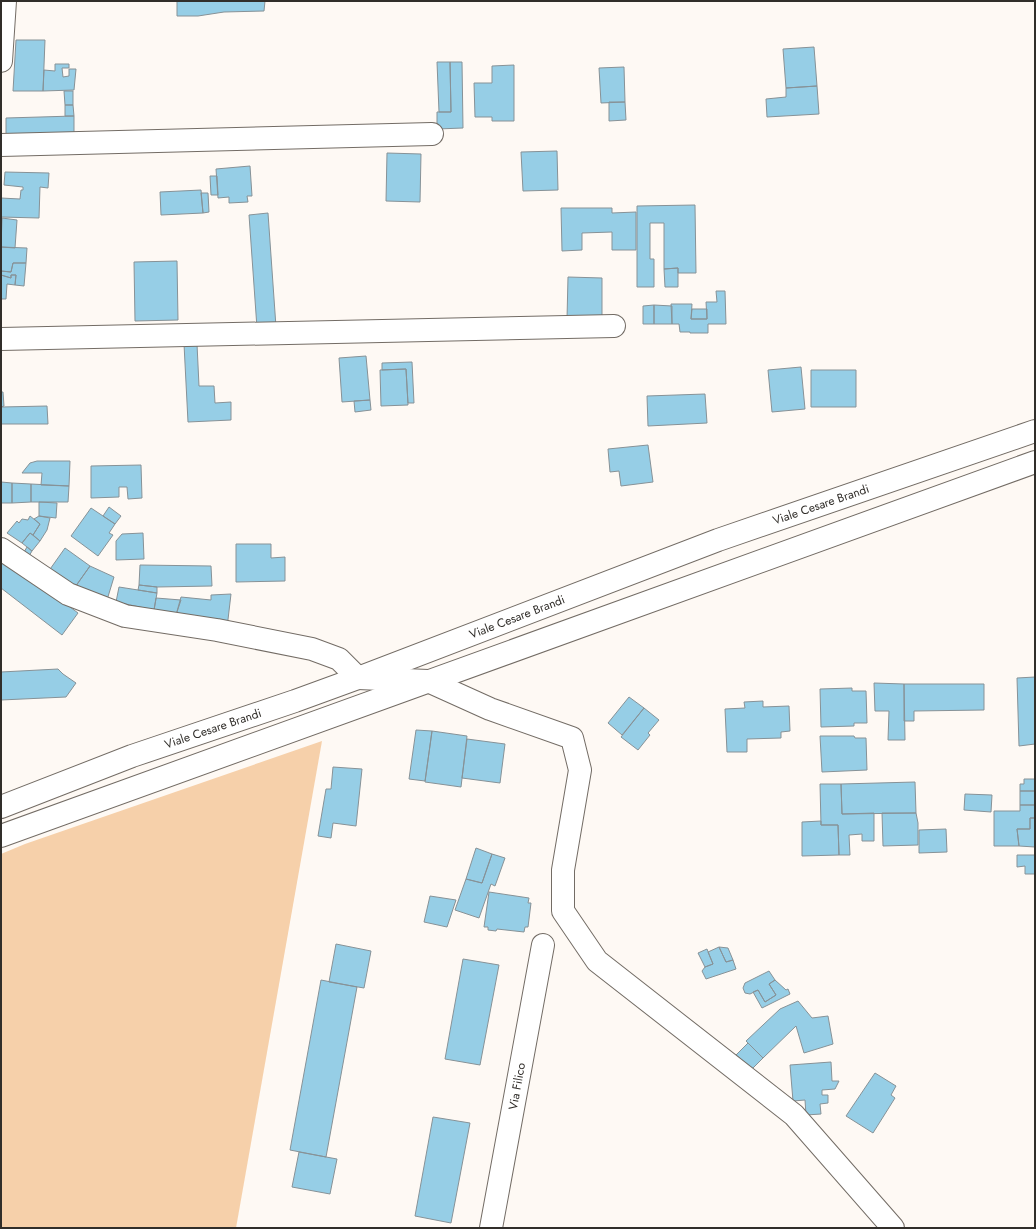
<svg xmlns="http://www.w3.org/2000/svg" width="1036" height="1229" viewBox="0 0 1036 1229" font-family="Jost,sans-serif">
  <rect width="100%" height="100%" fill="#fef9f4"/>
  <path fill="#f6d0aa" d="M322,741L236,1228H1V854L25,844Z"/>
  <path fill="#96cee6" stroke="#879297" d="M177,1H265L264,11L224,12L198,16H177Z
    M16,40H45L43,91H13Z
    M814,47L817,86L786,88L783,49Z
    M437,62H450L451,112H439Z
    M450,62H462L463,128L437,129V112H451Z
    M55,64H69V68H62L63,77L69,76V69H76L74,90L43,91L44,70L55,71Z
    M514,65V121H492V117H475L474,83H492V66Z
    M624,67L625,102L601,103L599,68Z
    M817,86L819,114L767,117L766,99L786,97V88Z
    M64,91H73V105H65Z
    M609,102H625L626,120L609,121Z
    M65,105H73L74,116H65Z
    M74,116V137L6,139V118Z
    M557,151L558,190L523,191L521,152Z
    M387,153L421,154L420,202L386,201Z
    M250,166L252,196H247L248,202L229,203V197L218,198L216,169Z
    M5,172L49,173L48,188L40,187L39,218L1,217V198L20,199L21,190H23V187L4,185Z
    M210,176H217L218,195H211Z
    M201,190L203,213L161,215L160,192Z
    M201,193H208L209,212L203,213Z
    M695,205L696,273H678V268L664,269V223H650V259H654V287H637V206Z
    M561,208H612V213L636,212V250H612V232L582,233V250L562,251Z
    M268,213L276,327L257,328L249,215Z
    M2,218L17,220L15,248L1,247Z
    M1,247L27,248L26,263H13L11,272L1,271Z
    M177,261L178,320L135,321L134,262Z
    M13,263H26L24,286L15,285L16,275H11V278L1,275V271L11,272Z
    M678,268V287H665L664,269Z
    M1,275L11,278V275H16L15,285L7,284L6,299H1Z
    M568,277L602,278V319H567Z
    M716,291H725L726,324H708V333H690V332H680L679,324H672L671,304H692L691,319H707L706,302H717Z
    M654,305L672,306V324H654Z
    M654,305V324H643V306Z
    M692,309H707V319H691Z
    M184,344H197L199,386H214L215,403L231,402V420L188,422Z
    M366,356L370,400L342,402L339,358Z
    M412,362L414,403H408L406,369L382,370V363Z
    M801,367L805,409L772,412L768,370Z
    M406,369L408,405L381,406L380,370Z
    M811,370H856V407H811Z
    M1,392H3L4,406L1,407Z
    M705,394L707,423L648,426L647,396Z
    M370,400L371,410L355,412L354,401Z
    M47,406L48,424H1V407Z
    M648,445L653,482L621,486L619,471L610,472L608,449Z
    M37,461H70L69,486L41,485L42,473H22L30,463Z
    M141,465L142,498L128,499L127,487H119V497L91,498V466Z
    M1,482L12,483V503H1Z
    M12,483L31,484V502L12,503Z
    M31,484L69,486L68,502H31Z
    M39,502L57,503L56,518L39,516Z
    M109,507L121,516L115,524L103,516Z
    M91,508L115,524L109,533L113,535L98,556L71,536Z
    M30,516L40,524L33,535L30,533L22,543L7,533L17,521L19,523L22,519L28,520Z
    M39,516L50,518L47,530L40,541L33,535L40,524L34,519Z
    M30,533L40,541L32,551L22,543Z
    M143,533L144,559L116,560V541L122,534Z
    M236,544H271V558L285,557V581L236,582Z
    M27,547L32,551L29,556L24,552Z
    M65,548L90,566L73,590L48,572Z
    M1,555L78,613L62,635L1,588Z
    M140,565L211,566L212,586L157,587L139,585Z
    M90,566L114,577L107,600L73,590Z
    M139,585L157,587V593L138,590Z
    M119,587L157,593L154,610L116,602Z
    M231,594L227,628L176,615L181,597L211,600V595Z
    M156,598L181,600L176,615L154,610Z
    M58,669L63,674L76,683L66,697L1,700V672Z
    M1035,677V744L1019,746L1017,678Z
    M874,683L904,684L905,740H888L889,711H875Z
    M904,684H984V710L914,711V721H904Z
    M852,688V691H866L867,723H854V726L821,727L820,689Z
    M629,697L644,708L622,735L608,723Z
    M763,701V707L789,706L790,731L781,732V738L747,739V752H727L725,709L745,708L744,702Z
    M644,708L659,720L648,733L650,735L638,750L621,737Z
    M416,730L432,731L425,781L409,779Z
    M432,731L467,736L461,787L425,782Z
    M820,736H854L855,738H866L867,770L822,772Z
    M467,739L505,744L500,783L462,778Z
    M333,767L362,769L356,826L333,823L331,838L318,836L326,789H331Z
    M1024,779H1035V791H1020V784H1024Z
    M915,782L916,813L842,814L841,784Z
    M820,784H841L842,814L874,813V841H862V834L849,835L850,855H839L838,825H821Z
    M1020,791H1035V805H1020Z
    M965,794L992,795L991,812L964,810Z
    M1020,805H1035V818H1030V829H1017L1019,846H994V811H1020Z
    M882,813H916L918,823V845L883,846Z
    M1030,818H1035V847L1019,846L1017,829H1030Z
    M821,821V825H838L839,855L802,856V822Z
    M946,829L947,852L919,853V830Z
    M476,848L492,854L482,883L466,879Z
    M492,854L505,858L495,886L491,884L479,918L455,910L466,879L482,883Z
    M1017,855H1035V874H1025V866L1017,867Z
    M489,892L529,898L528,903H531L528,927H525L524,932L497,929L496,931L488,930V927H484Z
    M430,896L456,900L447,927L424,922Z
    M336,944L371,951L364,988L329,982Z
    M719,947L726,962L733,960L736,969L706,979L702,971L705,967L713,964L708,952Z
    M719,947L728,948L733,960L726,962Z
    M707,949L713,964L705,967L698,953Z
    M463,959L499,965L480,1065L445,1059Z
    M769,971L775,980L769,984L776,995L765,1002L758,990L750,994L745,993L743,988L745,983Z
    M321,980L357,987L326,1157L290,1150Z
    M775,980L786,990L788,989L790,994L762,1008L753,992L758,990L765,1002L776,995L769,984Z
    M798,1001L812,1018L828,1016L833,1044L804,1053L796,1026L763,1058L746,1041L780,1009Z
    M748,1043L763,1058L752,1069L736,1055Z
    M831,1062L832,1081H839L835,1089L822,1090V1095H828V1103L820,1104L821,1114L806,1115L805,1100L793,1101L790,1065Z
    M875,1073L896,1086L891,1095L895,1098L873,1133L846,1116Z
    M433,1117L470,1123L451,1223L415,1216Z
    M299,1152L337,1159L330,1194L292,1187Z"/>
  <g fill="none" stroke-linecap="round" stroke-linejoin="round">
    <g stroke="#736c65" stroke-width="24">
      <g id="street">
        <path d="M1,61L5,1"/>
        <path d="M1,145L432,134"/>
        <path d="M1,339L614,326"/>
        <path d="M1,549L68,594L125,616L217,630L312,649L339,659L358,678L428,681L490,709L572,738L580,770L563,870V911L597,961L794,1115L893,1228"/>
        <path id="s1" d="M1,807L132,756L295,701L358,678L718,540L1035,431"/>
        <path d="M1,836L1035,462"/>
        <path id="s2" d="M491,1228L543,945"/>
      </g>
    </g>
    <use href="#street" stroke="#fff" stroke-width="22"/>
  </g>
  <g text-anchor="middle" stroke-width="3" stroke-linejoin="round" paint-order="stroke">
    <g font-size="12" fill="#312e2a" stroke="#fff">
      <text dy="4" stroke="none"><textPath href="#s1" startOffset="874">Viale Cesare Brandi</textPath></text>
      <text dy="4" stroke="none"><textPath href="#s1" startOffset="550">Viale Cesare Brandi</textPath></text>
      <text dy="4" stroke="none"><textPath href="#s1" startOffset="226">Viale Cesare Brandi</textPath></text>
      <text dy="4" stroke="none"><textPath href="#s2" startOffset="144">Via Filico</textPath></text>
    </g>
  </g>
  <rect width="1036" height="1229" fill="none" stroke="#312e2a" stroke-width="4"/>
</svg>
